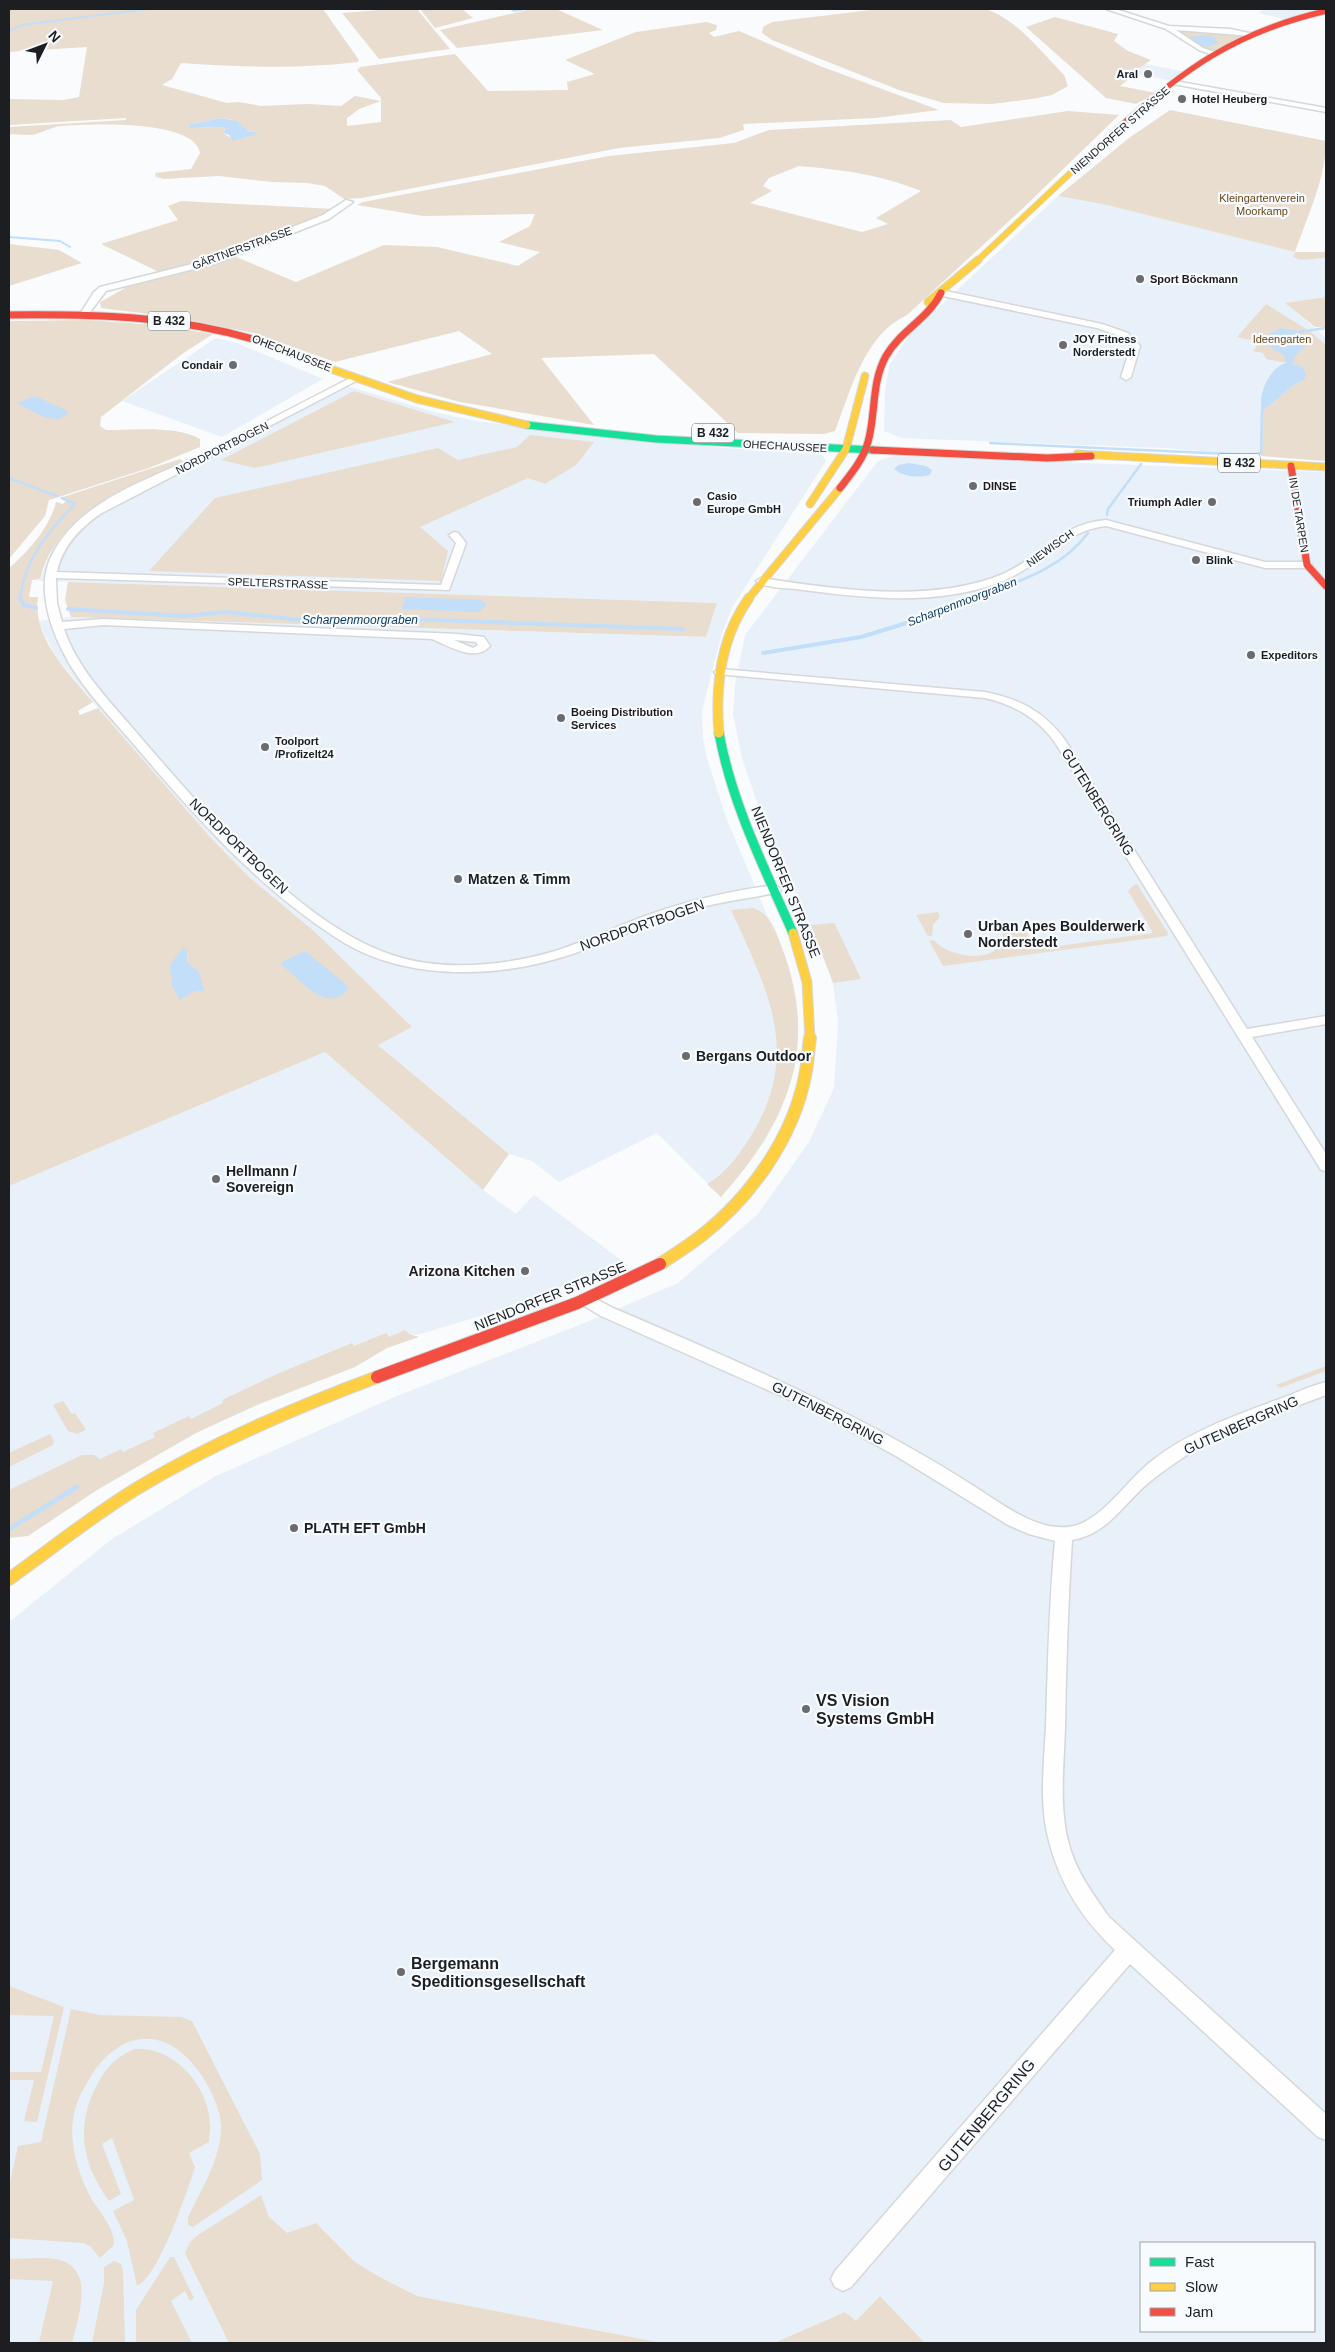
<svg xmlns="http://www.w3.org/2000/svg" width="1335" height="2352" viewBox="0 0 1335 2352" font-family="Helvetica,sans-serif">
  <rect width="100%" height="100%" fill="#f9fbfd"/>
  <path fill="#e8f1f9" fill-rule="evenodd" d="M1263,9H1326L1283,19L1259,13Z
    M1145,64L1187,72L1173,81L1131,73Z
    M1058,196L1107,205L1295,252L1301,260L1326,258V297L1286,303L1326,338V461L1163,448L901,438L884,431L885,390L890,364L910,334Z
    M216,338L234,342L323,379L222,437L122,401Z
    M344,385L434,412L476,421L659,443L822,455L826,461L733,606L722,633L702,711L703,738L707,759L727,820L789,967L798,1022L795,1067L780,1112L765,1141L746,1167L721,1197L657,1133L559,1182L532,1161L509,1154L377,1044L412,1027L314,931L249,877L210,837L98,708L57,658L44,634L39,621L71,617L706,637L717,603L39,581L53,547L79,517L94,507Z
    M894,456L1326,472V2343H925L880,2296L856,2321L845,2312L776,2342L663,2343L417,2296L378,2276L355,2262L316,2223L254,2343H9V1622L112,1539L214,1477L392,1398L582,1324L678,1283L758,1214L809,1142L834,1088L838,1022L833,983L829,970L762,817L742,758L733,714L735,685L745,635L878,461ZM1141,2243H1314V2331H1141Z
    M325,1052L483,1190L516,1214L534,1195L629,1266L600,1273L484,1315L417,1335L409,1334L9,1517V1186Z"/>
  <path fill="#e8ddcf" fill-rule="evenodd" d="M9,9H323L359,60L358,62C299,69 240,67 181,63L172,79L162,85L227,103L239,102L261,106L308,104L341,106L355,96L381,101V98L357,70L360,67L455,54L488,91L568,90L567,82L595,74L565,60L636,32L706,22L717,25L716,30L709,33L714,37L739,31L820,66L939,110L875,118L743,124L744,130L719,138L619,148L362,198L344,199L325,186L307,183L272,182L219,176L164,179L156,177L155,173L191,169L200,153C195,119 89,124 61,126C52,127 44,132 36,134C28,136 17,134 9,134V127L126,120V118L9,125V99L63,100L79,97L87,47L9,52ZM381,101V122L347,126V118L359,109ZM221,118L233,120L248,131L257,132V134L231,138L222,132L226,128L225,127L190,128L187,125Z
    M392,9H417L450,49L379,59L342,13Z
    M420,9H462L473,18L435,28Z
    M532,9H556L603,30L457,48L440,30Z
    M879,9H985C1017,19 1041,52 1064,75L1068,86L1052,95L1032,99L992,104L944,103L899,90L772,40L762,33L763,27L772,22Z
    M1055,17L1118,34L1114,41L1128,51L1151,60L1132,73L1136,74L1120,86L1156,93L1136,104L1106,98L1026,27Z
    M1171,29L1246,34L1214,53L1205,50Z
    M1170,110L1326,141C1326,178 1307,217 1295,252H1326V258L1301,260L1293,257L1295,252L1107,205L1058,196L1129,138Z
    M1068,111L1119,115L1021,210L907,315C864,335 851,390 835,431L824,434L738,433L654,354L541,358L594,425L460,402L387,382L492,354L459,331L335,362L253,333L181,318L101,308L100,302L129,286L234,256L296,282L384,245L437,247L518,266L540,252L499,242L530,226L535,214L423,216L357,205L363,202L609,156L734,143L769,130L951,120L961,127ZM799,166C843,170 879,174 921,191L876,218L888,224L862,232L750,203L772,191L763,186L769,178Z
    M181,201L335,209L211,260L161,273L101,244L178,220L168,206Z
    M9,244L59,250L82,263L9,286Z
    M1326,297V327H1315L1285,303Z
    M1266,304L1311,332L1326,345V461L1261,456L1262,410C1278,402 1287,386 1304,380L1302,366L1266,359L1263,353L1253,351L1260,342L1237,337Z
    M87,320L155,325L213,334L182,354L101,417L100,426L106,430C132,430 178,425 200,439V447L149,468L49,500L45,516L9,559V321Z
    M354,391L455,422L255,468L221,460Z
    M530,435L594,442L576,465L545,484L528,478L420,527L448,551L441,581L149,571L215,498L438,448L458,460L517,447Z
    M180,459L184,462C128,489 57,512 40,579L32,580L29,597H38C32,638 69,673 93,702L78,711L80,715L98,708L210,837L249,877L314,931L412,1027L378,1045L509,1154L483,1190L325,1052L9,1186V568C28,552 50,527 56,502L63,504L66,501L60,498ZM188,950L187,962L203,991H195L170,965Z
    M68,582L717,603L706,637L71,617L65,600Z
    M1137,884L1168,933L1167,936L943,966L929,941L934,940C949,959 1005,966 1003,932L1025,930L1036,949L1153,933L1128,891L1134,885Z
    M753,908C772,914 777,935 784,953C819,1051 786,1123 721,1197L707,1184C724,1175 739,1155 749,1139C803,1055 768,991 731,910Z
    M938,912L940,917L933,925L932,936H928L916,915Z
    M834,923L835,924L861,979L833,983L811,925Z
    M405,1330L409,1334L419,1337L387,1348L355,1367L257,1405L196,1433L97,1490L28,1536L9,1538V1490L82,1455H94L100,1459L121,1449L123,1452L155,1437L153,1433L189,1416L191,1419L223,1403L222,1400L277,1374L352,1343L354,1346L386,1333L389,1337Z
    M1326,1366V1371L1280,1388L1276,1385Z
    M63,1401L72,1414L75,1413L86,1430L77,1434L68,1431L53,1405Z
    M50,1434L54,1441L53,1445L9,1467V1453Z
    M9,1986L64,2007L37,2122L24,2121L34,2080H9V2072H41L54,2016L9,2015Z
    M71,2009L100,2015L181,2017L192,2021L260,2154L262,2180L193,2227L188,2225V2217C201,2190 222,2157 221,2125C220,2109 211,2089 202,2076C171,2029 126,2025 93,2073C85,2086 77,2099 74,2114C68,2141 78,2174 91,2198C99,2211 115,2229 114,2245L100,2258L90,2246L83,2243L9,2238V2187L18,2146L41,2142Z
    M135,2049C173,2046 208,2085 210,2123C211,2129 209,2136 209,2142L189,2153L195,2167C187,2192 159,2276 137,2286L127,2241L113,2211L134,2200L112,2138L102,2144L121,2194L109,2201C82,2164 75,2126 97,2085C105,2068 117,2056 135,2049Z
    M261,2195L269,2217L287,2233L316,2223L355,2262L378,2276L417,2296L663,2343H229L185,2253L190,2242L198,2235Z
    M170,2257H174L194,2298L190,2301L185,2291L171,2301L192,2343H136V2310Z
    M9,2259C25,2259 48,2256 63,2261C95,2273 77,2321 72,2343H39L53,2281L9,2279Z
    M114,2261L121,2264L123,2272L125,2343H92L104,2283V2267Z
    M880,2296L925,2343H733L776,2342L845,2312L856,2321Z"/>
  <path fill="#c2def8" d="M1207,35L1214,37L1218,43L1207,47L1192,42L1191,37Z
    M221,118L237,121L248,131L257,132V134L233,141L229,135L221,132L225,130V127L190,128L187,125Z
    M1281,328L1297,331L1307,344L1296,355L1292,364L1302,366L1306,373L1304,380C1287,386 1278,402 1262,410C1257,395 1270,367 1286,363L1284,355C1274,350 1267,348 1267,335Z
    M35,396L66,410L68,414C53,427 32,410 17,403Z
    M909,463L926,466L932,470L930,475C917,478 904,477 894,469L898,465Z
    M405,597L481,600L487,605L478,612L402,609Z
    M183,948L188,950L187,962L199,972L204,991H195L180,1000L172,986L170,965Z
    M305,951L347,985L348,989C327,1016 297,977 280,963Z"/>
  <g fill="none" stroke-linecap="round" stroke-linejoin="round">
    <path stroke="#c2def8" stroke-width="2" d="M511,9L514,11L525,9
      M9,31L22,25L146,9
      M9,237L60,241L70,247"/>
    <path stroke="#c2def8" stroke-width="2.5" d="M1293,333L1326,328
      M990,443L1252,455L1261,453L1262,410L1264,407
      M9,478L57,496
      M1107,515L1108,509L1141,464
      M20,599C24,560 48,531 75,504L62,498
      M972,599C1013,583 1060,571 1088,533"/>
    <path stroke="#c2def8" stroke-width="4" d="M20,598L24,605L36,608
      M68,609L184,616L226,612L310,621L349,617L683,629
      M763,653L861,637L936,614L975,598"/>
    <path stroke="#c2def8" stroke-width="4.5" d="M9,1529L77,1487"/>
    <g stroke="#d5d7d9" stroke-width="3">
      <path id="street" d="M1106,9H1115L1169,26L1230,29L1254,34L1251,36L1176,30L1203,48L1218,53L1216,56L1199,50L1166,29Z
        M1175,81L1326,108V112L1173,84Z
        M346,200L353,202L329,219L214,264L106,291L87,316L80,314L94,292L100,287L208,260L323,215Z
        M941,290L1102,324L1128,333L1140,346L1131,377L1126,380L1121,377L1131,346L1122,337L1097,328L938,295L937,293Z
        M354,376L362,378L100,514C79,529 62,547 57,572L441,585L456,543L449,535L454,532L458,533L466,543L449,590L56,578L57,603L62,622L103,619L458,634L484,637L490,646C475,663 449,646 432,639L103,625L64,629C77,667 104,695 130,725C152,751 175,777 198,803C250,859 318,930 392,955C442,972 505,966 555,951C587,941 617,926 648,915C690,900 732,891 775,885L781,889L780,892C747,899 714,902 683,912C647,924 613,940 578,952C530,969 478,976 428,970C395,966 363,956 335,937C256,886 192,813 131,741C107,713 80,686 63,652C49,625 37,586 51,557C79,497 158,477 213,449C260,425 307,400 354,376ZM454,640L476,642L478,645L473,648Z
        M1106,520L1265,562H1307L1312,565L1307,568H1265L1106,526C1065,530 1040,566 1003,581C939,607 863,598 796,589C785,588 763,588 756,581L761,578C836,589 932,604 1003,574C1043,556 1059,524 1106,520Z
        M720,669L985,692C1019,699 1044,711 1065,740L1247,1029L1326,1016V1024L1252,1037L1326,1154V1171L1321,1170L1054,741C1036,717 1014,705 985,698L716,674L714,672Z
        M587,1294L613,1308C740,1362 867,1416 983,1492C1009,1509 1047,1537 1080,1524C1107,1513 1129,1478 1153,1460C1189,1432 1234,1416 1277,1400C1293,1394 1310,1386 1326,1382V1395C1279,1413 1230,1429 1187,1455C1173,1464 1159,1474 1147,1484C1122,1506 1107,1534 1072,1540C1068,1603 1066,1665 1065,1727C1064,1764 1059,1804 1068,1841C1075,1870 1092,1893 1109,1917L1326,2114V2140L1318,2137L1130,1964L851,2287L843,2291L835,2287L831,2279L835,2271L1115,1950C1083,1920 1060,1885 1049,1841C1039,1805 1044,1765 1046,1727C1048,1665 1049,1603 1055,1541L1029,1534L1008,1525L896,1456L808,1408L601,1316L581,1304L579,1300L581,1296Z"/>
    </g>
    <g stroke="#d5d7d9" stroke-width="9">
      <path id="fast-far1" d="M527,425L656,439L873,450"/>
    </g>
    <g stroke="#d5d7d9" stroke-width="11">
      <path id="fast" d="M719,733C732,804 764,867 793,933"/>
    </g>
    <g stroke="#d5d7d9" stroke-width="7">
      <path id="slow-far3" d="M977,261L1116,130"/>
    </g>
    <g stroke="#d5d7d9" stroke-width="9">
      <path id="slow-far2" d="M928,302L978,260
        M272,345L331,369L417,399L527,425
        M1077,454L1326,467
        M810,504L846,449L865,376
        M748,599L840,488"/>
    </g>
    <g stroke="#d5d7d9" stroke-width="11">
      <path id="slow-far1" d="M719,733C715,686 721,637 749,598
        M793,933L807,982L810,1039"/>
    </g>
    <g stroke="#d5d7d9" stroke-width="14">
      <path id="slow" d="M660,1264C674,1255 688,1246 701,1236C750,1198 793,1138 805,1076C808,1063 808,1050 810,1038
        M9,1579C51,1549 92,1516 136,1489C212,1443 294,1408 377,1377"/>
    </g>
    <g stroke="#d5d7d9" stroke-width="7">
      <path id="jam-far2" d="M1116,130C1184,69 1235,32 1326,11"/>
    </g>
    <g stroke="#d5d7d9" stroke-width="9">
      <path id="jam-far1" d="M9,315C99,314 186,316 272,345
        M873,450L1047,458L1091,456
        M1291,466L1307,565L1326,586
        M840,488C851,474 863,460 868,442C876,414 871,383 886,356C900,331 928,319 941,293"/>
    </g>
    <g stroke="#d5d7d9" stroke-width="14">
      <path id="jam" d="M377,1377L577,1303L660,1264"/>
    </g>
    <use href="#street" fill="#fefeff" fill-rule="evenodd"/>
    <use href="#fast-far1" stroke="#16e098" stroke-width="7"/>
    <use href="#fast" stroke="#16e098" stroke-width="9"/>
    <use href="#slow-far3" stroke="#ffcf43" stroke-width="5.5"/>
    <use href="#slow-far2" stroke="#ffcf43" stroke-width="7"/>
    <use href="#slow-far1" stroke="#ffcf43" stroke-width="9"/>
    <use href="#slow" stroke="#ffcf43" stroke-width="12"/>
    <use href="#jam-far2" stroke="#f24e42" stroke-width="5.5"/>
    <use href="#jam-far1" stroke="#f24e42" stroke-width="7"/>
    <use href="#jam" stroke="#f24e42" stroke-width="12"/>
  </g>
  <g fill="#696b6e" stroke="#f8fbfe" stroke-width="2">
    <circle cx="1148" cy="74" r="5"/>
    <circle cx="1182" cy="99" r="5"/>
    <circle cx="1140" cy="279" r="5"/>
    <circle cx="1063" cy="345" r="5"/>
    <circle cx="233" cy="365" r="5"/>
    <circle cx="973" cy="486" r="5"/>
    <circle cx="697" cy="502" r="5"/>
    <circle cx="1212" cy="502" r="5"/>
    <circle cx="1196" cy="560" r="5"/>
    <circle cx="1251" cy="655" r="5"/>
    <circle cx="561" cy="718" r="5"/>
    <circle cx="265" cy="747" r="5"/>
    <circle cx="458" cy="879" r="5"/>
    <circle cx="968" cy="934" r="5"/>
    <circle cx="686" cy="1056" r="5"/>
    <circle cx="216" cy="1179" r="5"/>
    <circle cx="525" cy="1271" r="5"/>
    <circle cx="294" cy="1528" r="5"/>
    <circle cx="806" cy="1709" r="5"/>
    <circle cx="401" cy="1972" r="5"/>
  </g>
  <g text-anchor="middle" stroke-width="4.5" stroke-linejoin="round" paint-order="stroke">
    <g font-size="11" font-weight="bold" fill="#1c1e21" stroke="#f8fbfe" text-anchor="start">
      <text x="1138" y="78" text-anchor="end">Aral</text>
      <text x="1192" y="103">Hotel Heuberg</text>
      <text x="1150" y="283">Sport Böckmann</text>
      <text x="1073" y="343">JOY Fitness<tspan x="1073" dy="13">Norderstedt</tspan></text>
      <text x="223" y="369" text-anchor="end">Condair</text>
      <text x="983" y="490">DINSE</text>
      <text x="707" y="500">Casio<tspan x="707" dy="13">Europe GmbH</tspan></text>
      <text x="1202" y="506" text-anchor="end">Triumph Adler</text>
      <text x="1206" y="564">Blink</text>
      <text x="1261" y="659">Expeditors</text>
      <text x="571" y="716">Boeing Distribution<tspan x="571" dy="13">Services</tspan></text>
      <text x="275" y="745">Toolport<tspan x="275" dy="13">/Profizelt24</tspan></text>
    </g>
    <g font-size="11" fill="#1c1e21" stroke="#f8fbfe">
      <text transform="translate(1120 130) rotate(-41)" y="4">NIENDORFER STRASSE</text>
      <text transform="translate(242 248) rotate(-20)" y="4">GÄRTNERSTRASSE</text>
      <text transform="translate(292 353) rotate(21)" y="4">OHECHAUSSEE</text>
      <text transform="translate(785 446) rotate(3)" y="4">OHECHAUSSEE</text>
      <text transform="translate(222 448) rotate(-27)" y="4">NORDPORTBOGEN</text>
      <text transform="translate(1299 515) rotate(81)" y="4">IN DE TARPEN</text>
      <text transform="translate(1050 548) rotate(-36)" y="4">NIEWISCH</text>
      <text transform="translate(278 583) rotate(2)" y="4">SPELTERSTRASSE</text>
    </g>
    <g font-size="11" fill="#694818" stroke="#f8fbfe">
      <text x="1262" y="202">Kleingartenverein<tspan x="1262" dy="13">Moorkamp</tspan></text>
      <text x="1282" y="343">Ideengarten</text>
    </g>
    <g fill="#f8fbfe" stroke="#5e6063" stroke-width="1">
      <rect x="148" y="311.5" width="42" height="19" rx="4"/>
      <rect x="692" y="423.5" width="42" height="19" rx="4"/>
      <rect x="1218" y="453.5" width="42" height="19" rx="4"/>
    </g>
    <g font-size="12" font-weight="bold" fill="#1c1e21">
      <text x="169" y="325">B 432</text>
      <text x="713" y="437">B 432</text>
      <text x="1239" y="467">B 432</text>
    </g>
    <g font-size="12" font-style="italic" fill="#09385a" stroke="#f8fbfe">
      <text transform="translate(962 602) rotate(-21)" y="4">Scharpenmoorgraben</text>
      <text x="360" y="624">Scharpenmoorgraben</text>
    </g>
    <g font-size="14" fill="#1c1e21" stroke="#f8fbfe">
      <text transform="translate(1098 802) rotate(58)" y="5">GUTENBERGRING</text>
      <text transform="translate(239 846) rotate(44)" y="5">NORDPORTBOGEN</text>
      <text transform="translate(786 882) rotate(68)" y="5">NIENDORFER STRASSE</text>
      <text transform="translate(642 925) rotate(-19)" y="5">NORDPORTBOGEN</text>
      <text transform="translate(550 1296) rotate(-22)" y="5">NIENDORFER STRASSE</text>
      <text transform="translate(828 1413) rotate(27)" y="5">GUTENBERGRING</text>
      <text transform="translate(1241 1425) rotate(-24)" y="5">GUTENBERGRING</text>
    </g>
    <g font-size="14" font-weight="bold" fill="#1c1e21" stroke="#f8fbfe" text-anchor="start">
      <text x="468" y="884">Matzen &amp; Timm</text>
      <text x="978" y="931">Urban Apes Boulderwerk<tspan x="978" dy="16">Norderstedt</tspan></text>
      <text x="696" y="1061">Bergans Outdoor</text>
      <text x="226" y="1176">Hellmann /<tspan x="226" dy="16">Sovereign</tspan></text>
      <text x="515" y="1276" text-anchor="end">Arizona Kitchen</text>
      <text x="304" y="1533">PLATH EFT GmbH</text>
    </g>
    <g font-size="16" font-weight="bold" fill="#1c1e21" stroke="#f8fbfe" text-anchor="start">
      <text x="816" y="1706">VS Vision<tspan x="816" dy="18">Systems GmbH</tspan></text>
      <text x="411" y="1969">Bergemann<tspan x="411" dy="18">Speditionsgesellschaft</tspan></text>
    </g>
    <g font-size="16" fill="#1c1e21" stroke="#f8fbfe">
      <text transform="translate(986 2115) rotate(-50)" y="6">GUTENBERGRING</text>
    </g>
  </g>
  <rect width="1335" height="2352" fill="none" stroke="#1c1e21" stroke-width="20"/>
  <rect x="1140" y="2242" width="175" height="90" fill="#f8fbfe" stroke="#a0a3a6"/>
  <rect x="1150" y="2258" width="25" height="8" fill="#16e098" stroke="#a0a3a6"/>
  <text x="1185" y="2267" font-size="15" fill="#1c1e21">Fast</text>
  <rect x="1150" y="2283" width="25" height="8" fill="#ffcf43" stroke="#a0a3a6"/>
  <text x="1185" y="2292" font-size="15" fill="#1c1e21">Slow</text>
  <rect x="1150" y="2308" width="25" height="8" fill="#f24e42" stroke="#a0a3a6"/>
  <text x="1185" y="2317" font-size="15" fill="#1c1e21">Jam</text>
  <g transform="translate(45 45) rotate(48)" stroke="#f8fbfe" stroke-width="4" paint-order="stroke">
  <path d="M0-4L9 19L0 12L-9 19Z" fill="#1c1e21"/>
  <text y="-8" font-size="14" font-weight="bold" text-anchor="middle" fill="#1c1e21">N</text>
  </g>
</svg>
